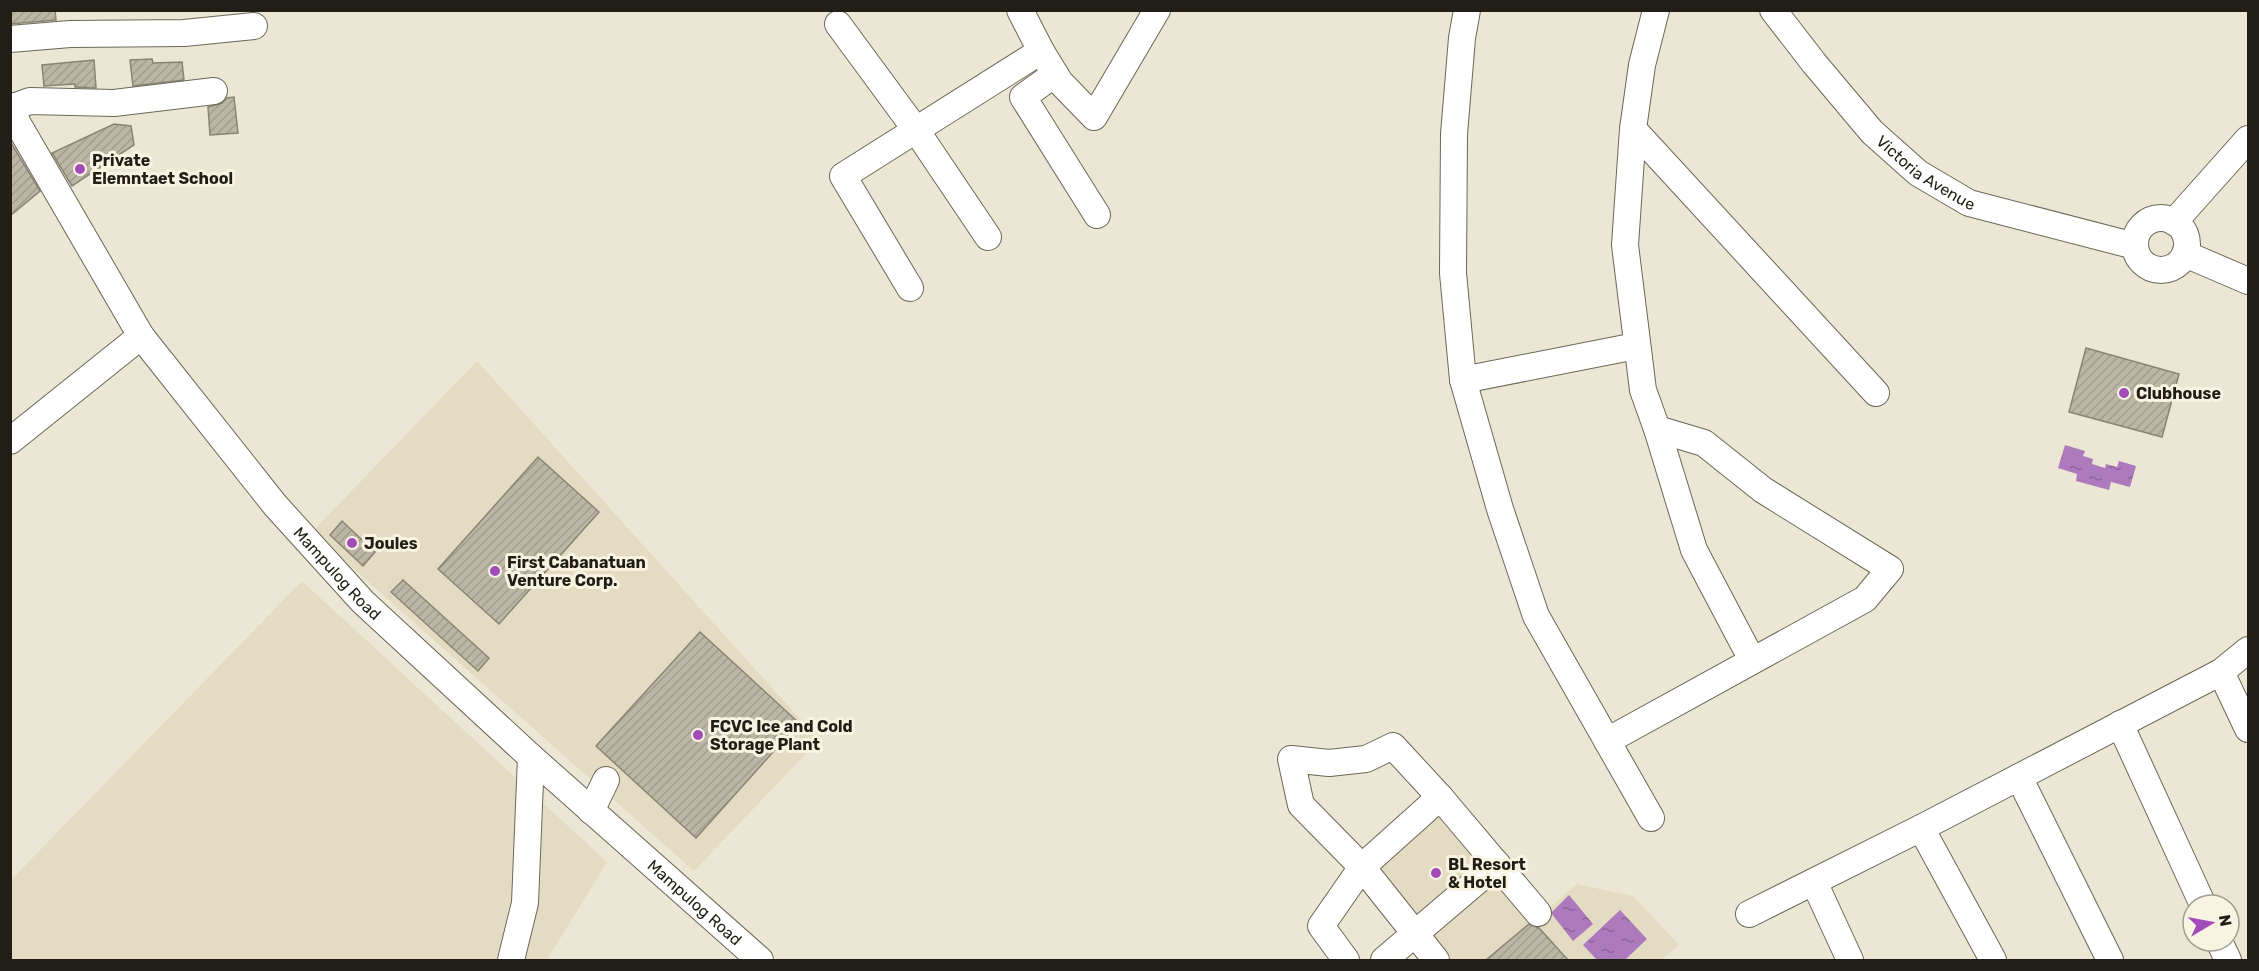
<svg xmlns="http://www.w3.org/2000/svg" width="2259" height="971" viewBox="0 0 2259 971" font-family="Rubik,sans-serif">
  <defs>
    <pattern id="water-ripples" width="26" height="14" patternUnits="userSpaceOnUse" patternTransform="scale(1.5)"><rect width="26" height="14" fill="#ae7abe"/><path d="M2 4q2-2 4 0t4 0M15 11q2-2 4 0t4 0" fill="none" stroke="#8d6399"/></pattern>
    <pattern id="building-hatch" width="6" height="6" patternUnits="userSpaceOnUse" patternTransform="scale(1.5)"><rect width="6" height="6" fill="#bcb7a5"/><path d="M-1 1l2-2M0 6l6-6M5 7l2-2" fill="none" stroke="#a19d8d"/></pattern>
  </defs>
  <rect width="100%" height="100%" fill="#ece6d4"/>
  <path fill="#e4dcc2" d="M477,361L819,740L694,871L312,532Z
    M302,581L607,862L547,960H11L10,881Z
    M1444,786L1549,909L1576,884L1633,896L1679,945L1661,960H1425L1345,862Z"/>
  <path fill="url(#water-ripples)" d="M2065,445L2085,451L2083,456L2093,459L2092,464L2105,468L2106,464L2117,467L2119,461L2136,466L2130,487L2111,482L2109,490L2076,481L2077,474L2058,468Z
    M1569,895L1593,924L1573,941L1551,913Z
    M1620,910L1647,939L1625,960H1597L1583,945Z"/>
  <path fill="url(#building-hatch)" stroke="#898474" stroke-width="1.5" d="M10,10H55L56,20L10,24Z
    M152,59L153,63L182,62L184,80L133,86L130,60Z
    M94,60L96,88L75,87V84L44,86L42,65Z
    M234,97L238,133L210,135L208,107L222,103L227,98Z
    M114,124L131,126L134,145L72,186L52,153Z
    M10,141L40,191L10,216Z
    M2086,348L2179,374L2162,437L2069,412Z
    M538,457L599,512L499,624L438,569Z
    M342,521L375,552L363,566L330,535Z
    M403,580L489,658L478,671L391,592Z
    M700,632L799,723L696,838L596,746Z
    M1529,924L1539,928L1568,960H1486Z"/>
  <g fill="none" stroke-linecap="round" stroke-linejoin="round">
    <g stroke="#6c6757" stroke-width="28">
      <g id="minor">
        <path d="M1020,10L1041,51L1060,82L1094,117L1157,10"/>
        <path d="M1467,10L1462,38L1454,134L1453,273L1463,380L1500,509L1536,616L1651,818"/>
        <path d="M1656,10L1642,65L1633,129L1625,245L1643,390L1657,429L1694,550L1752,660"/>
        <path id="s1" d="M1773,10L1814,63L1872,132L1918,173L1969,203L2135,246"/>
        <path d="M838,24L916,130L988,237"/>
        <path d="M10,39L70,34L184,33L254,26"/>
        <path d="M1055,74L1023,97L1097,215"/>
        <path id="s2" d="M10,106L18,124L141,336L275,505L363,602L531,757L760,960"/>
        <path d="M11,108L30,101L114,103L214,91"/>
        <path d="M1633,129L1876,393"/>
        <circle cx="2161" cy="244" r="26"/>
        <path d="M2174,222L2248,139"/>
        <path d="M2185,254L2248,281"/>
        <path d="M910,288L843,176L1041,51"/>
        <path d="M1463,380L1636,346"/>
        <path d="M10,441L141,336"/>
        <path d="M2221,672L2248,729"/>
        <path d="M2120,724L2203,905"/>
        <path d="M1607,741L1865,599L1890,569L1763,490L1704,443L1657,429"/>
        <path d="M2019,777L2110,960"/>
        <path d="M591,811L606,780"/>
        <path d="M1921,828L1993,960"/>
        <path d="M1814,882L1850,960"/>
        <path d="M1749,914L1921,828L2221,672L2248,650"/>
        <path d="M2219,941L2228,960"/>
        <path d="M511,960L525,903L531,757"/>
        <path d="M1346,960L1321,926L1362,867L1440,797"/>
        <path d="M1384,960L1497,864"/>
        <path d="M1436,960L1362,867L1301,805L1291,759L1329,763L1366,759L1393,746L1440,797L1538,913"/>
      </g>
    </g>
    <use href="#minor" stroke="#fff" stroke-width="26"/>
  </g>
  <g fill="#a24cba" stroke="#f9f4e1" stroke-width="2">
    <circle cx="80" cy="169" r="6"/>
    <circle cx="2124" cy="393" r="6"/>
    <circle cx="352" cy="543" r="6"/>
    <circle cx="495" cy="571" r="6"/>
    <circle cx="698" cy="735" r="6"/>
    <circle cx="1436" cy="873" r="6"/>
  </g>
  <g text-anchor="middle" stroke-width="6" stroke-linejoin="round" paint-order="stroke">
    <g font-size="16" font-weight="bold" fill="#201e17" stroke="#f9f4e1" text-anchor="start">
      <text x="92" y="166">Private<tspan x="92" dy="18">Elemntaet School</tspan></text>
      <text x="2136" y="399">Clubhouse</text>
      <text x="364" y="549">Joules</text>
      <text x="507" y="568">First Cabanatuan<tspan x="507" dy="18">Venture Corp.</tspan></text>
      <text x="710" y="732">FCVC Ice and Cold<tspan x="710" dy="18">Storage Plant</tspan></text>
      <text x="1448" y="870">BL Resort<tspan x="1448" dy="18">&amp; Hotel</tspan></text>
    </g>
    <g font-size="16" fill="#201e17" stroke="#f9f4e1">
      <text dy="6" stroke="none"><textPath href="#s1" startOffset="225">Victoria Avenue</textPath></text>
      <text dy="6" stroke="none"><textPath href="#s2" startOffset="573">Mampulog Road</textPath></text>
      <text dy="6" stroke="none"><textPath href="#s2" startOffset="1059">Mampulog Road</textPath></text>
    </g>
  </g>
  <rect width="2259" height="971" fill="none" stroke="#201e17" stroke-width="24"/>
  <g transform="translate(2211 923) rotate(80)"><circle r="28" fill="#f9f4e1" stroke="#a29e90" stroke-width="1.5"/>
  <path d="M0-4.5L10 22L0 15L-10 22Z" fill="#a24cba"/>
  <text y="-9" font-size="16" font-weight="bold" text-anchor="middle" fill="#201e17">N</text>
  </g>
</svg>
